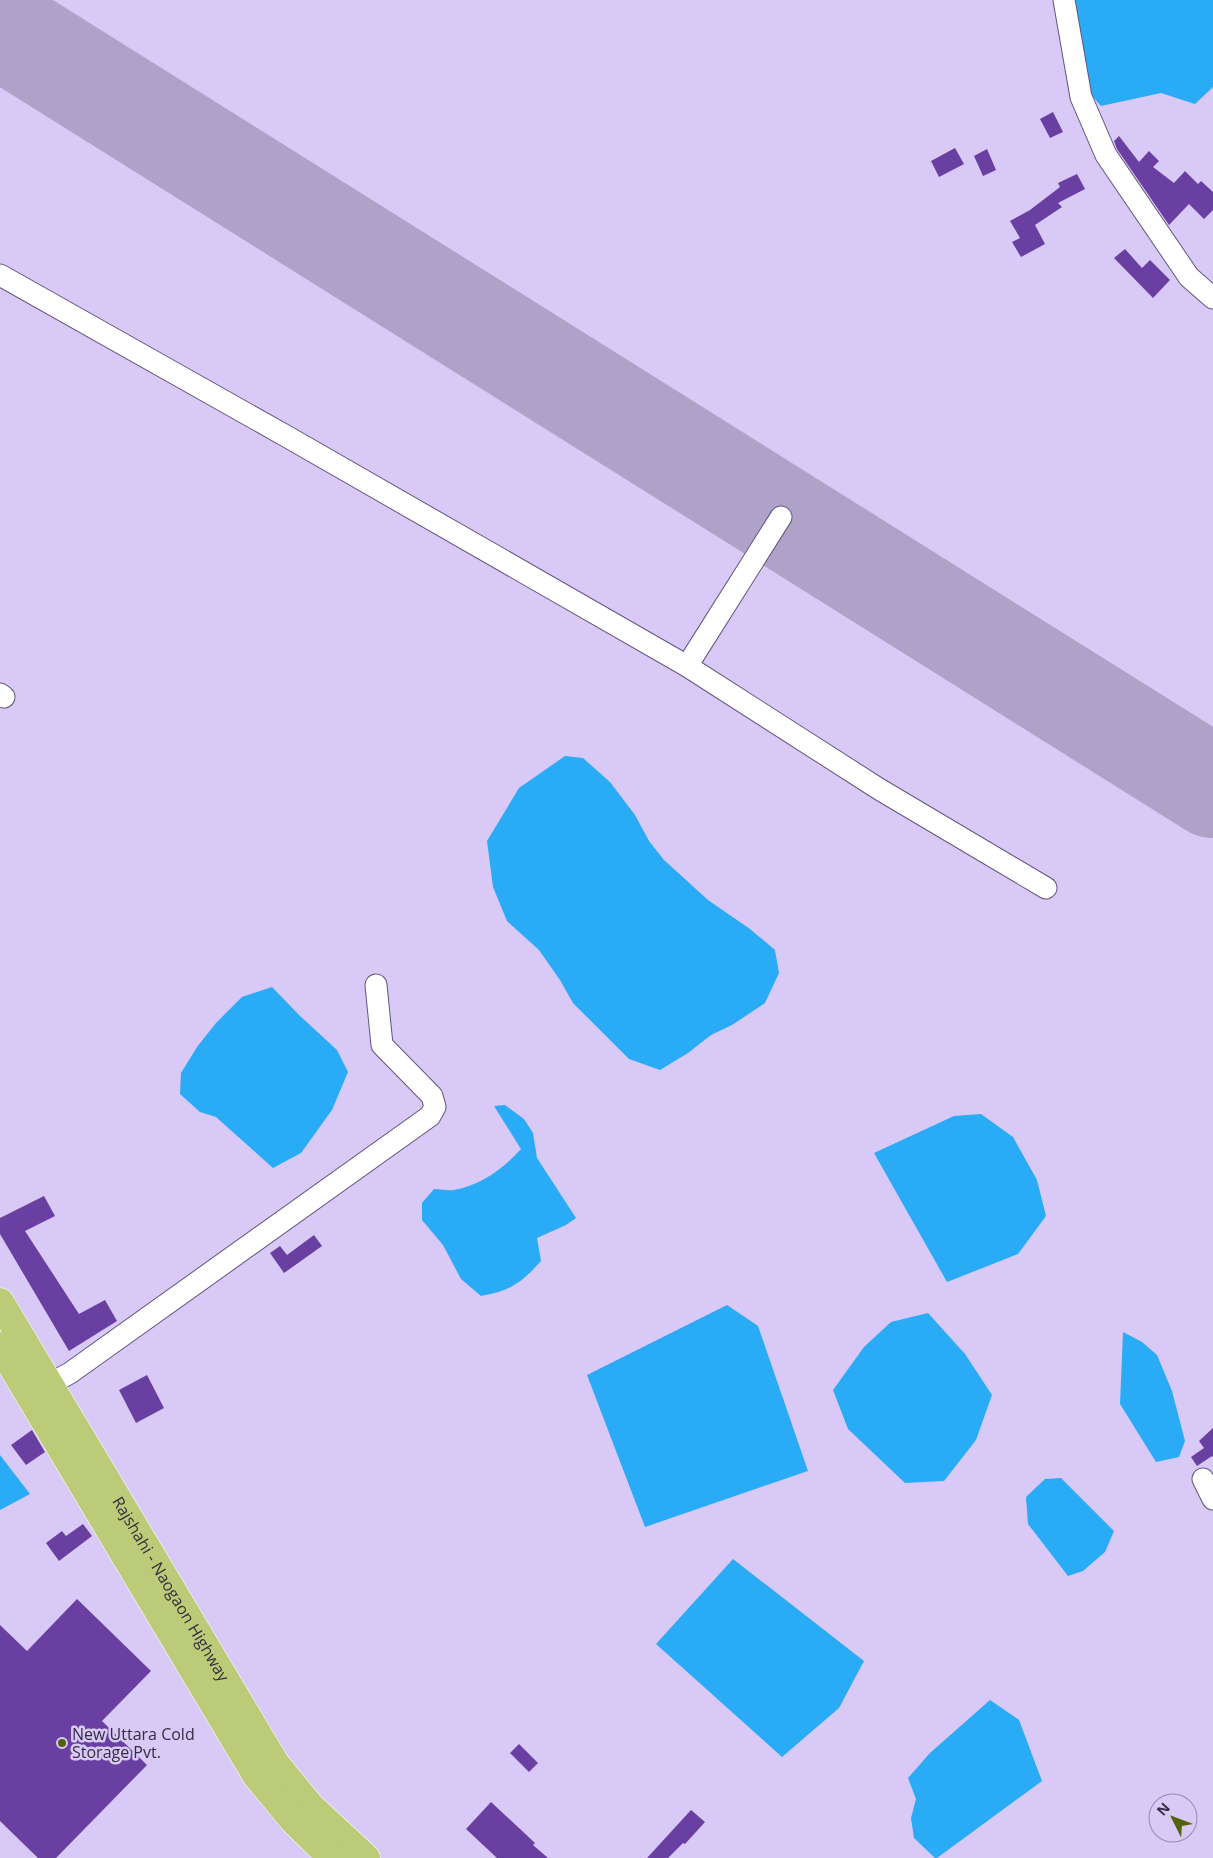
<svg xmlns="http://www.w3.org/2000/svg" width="1213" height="1858" viewBox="0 0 1213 1858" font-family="'Open Sans',sans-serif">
  <rect width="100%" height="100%" fill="#d9c9f7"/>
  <path fill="#29abf6" d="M1072,0H1213V87L1195,104L1161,93L1101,106L1083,86Z
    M565,756L583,758L610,782L635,815L649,841L664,860L708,900L750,929L775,950L779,973L765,1003L732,1025L711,1035L688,1053L660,1070L629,1059L573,1003L560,980L539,950L507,921L493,887L487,841L519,788Z
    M272,987L299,1015L337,1050L348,1072L332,1110L301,1153L273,1168L216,1117L200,1112L180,1094L181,1073L197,1047L216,1023L242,997Z
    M505,1105L524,1119L533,1133L537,1158L576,1218L566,1225L537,1238L541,1261C522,1282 511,1291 481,1296L461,1279L443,1245L422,1220V1203L434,1189C440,1189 448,1191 454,1190C481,1185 504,1168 521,1149L494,1106Z
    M981,1114L1013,1137L1037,1180L1046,1216L1018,1254L947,1282L874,1153L954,1116Z
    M727,1305L758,1326L808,1471L645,1527L587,1375Z
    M928,1313L965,1354L992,1395L976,1440L944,1481L905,1483L848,1429L833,1390L864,1347L891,1322Z
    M1123,1332L1142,1342L1157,1355L1172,1391L1185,1441L1179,1457L1156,1462L1120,1404Z
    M0,1455L30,1494L0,1510Z
    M1061,1478L1114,1531L1105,1552L1083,1571L1068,1576L1028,1524L1026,1497L1045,1479Z
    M733,1559L864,1661L839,1708L782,1757L656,1644Z
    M990,1700L1019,1720L1042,1781L937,1858H935L914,1838L911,1818L916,1799L908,1778L930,1753Z"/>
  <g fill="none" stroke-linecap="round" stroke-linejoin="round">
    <path stroke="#afa2c8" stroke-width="102" d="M0,27L1213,787"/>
  </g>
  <path fill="#693fa1" d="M1053,112L1063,132L1050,138L1040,119Z
    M1119,136L1139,162L1149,151L1159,161L1153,167L1174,183L1185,171L1198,184L1201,181L1213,192V210L1204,219L1189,204L1169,225L1117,149L1114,141Z
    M955,148L964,164L939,177L931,161Z
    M987,149L996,170L983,176L974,156Z
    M1077,174L1085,189L1058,203L1062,207L1035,225L1045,244L1021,257L1012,242L1020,238L1010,221L1030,210L1060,187L1058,183Z
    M1125,249L1142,268L1150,260L1170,280L1153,298L1114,258Z
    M44,1196L55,1216L25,1231L79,1314L105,1300L117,1321L69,1351L0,1234V1218Z
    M314,1235L322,1246L284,1273L270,1253L280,1246L287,1255Z
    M147,1375L164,1408L136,1423L119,1390Z
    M1213,1428V1457L1212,1456L1197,1466L1191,1457L1204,1448L1199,1441Z
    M32,1430L45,1452L26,1465L11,1445Z
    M83,1524L92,1536L59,1561L46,1543L62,1531L66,1536Z
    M77,1599L151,1671L102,1721L147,1765L56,1858H38L0,1821V1625L27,1651Z
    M519,1744L538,1763L529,1772L510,1753Z
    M491,1802L535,1843L533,1845L548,1858H497L466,1829Z
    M691,1810L705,1822L685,1844L683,1843L668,1858H647Z"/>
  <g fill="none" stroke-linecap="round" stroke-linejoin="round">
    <g stroke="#64557d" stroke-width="23">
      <path id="minor" d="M1064,0L1081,97L1106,155L1189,277L1213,298
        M0,275L286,436L687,666L781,517
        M687,666L879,789L1046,888
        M0,694L4,697
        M48,1385L70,1373L430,1116L435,1107L432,1096L382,1045L376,985
        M1203,1479L1213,1499"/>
    </g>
    <g stroke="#fff" stroke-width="29">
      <g id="major">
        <path id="s1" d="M0,1302L275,1763L311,1807L366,1858"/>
        <path d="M0,1346L256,1775L294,1821L332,1858"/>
      </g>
    </g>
    <use href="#minor" stroke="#fff" stroke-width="21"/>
    <use href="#major" stroke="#bccb77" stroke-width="28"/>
  </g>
  <circle fill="#526207" stroke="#d9c9f7" stroke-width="2" cx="62" cy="1743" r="5"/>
  <g text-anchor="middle" stroke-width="5" stroke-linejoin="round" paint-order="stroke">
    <g font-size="16" fill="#332d3f" stroke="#d9c9f7">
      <text dy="6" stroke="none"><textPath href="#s1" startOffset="334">Rajshahi - Naogaon Highway</textPath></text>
    </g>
    <g font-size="16" fill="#332d3f" stroke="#d9c9f7" text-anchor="start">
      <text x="72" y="1740">New Uttara Cold<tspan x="72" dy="18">Storage Pvt.</tspan></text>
    </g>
  </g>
  <g transform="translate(1173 1818) rotate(312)"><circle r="24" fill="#d9c9f7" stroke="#978bad"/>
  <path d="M0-4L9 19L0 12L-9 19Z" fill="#526207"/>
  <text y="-8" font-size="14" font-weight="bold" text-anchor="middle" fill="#332d3f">N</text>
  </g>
</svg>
